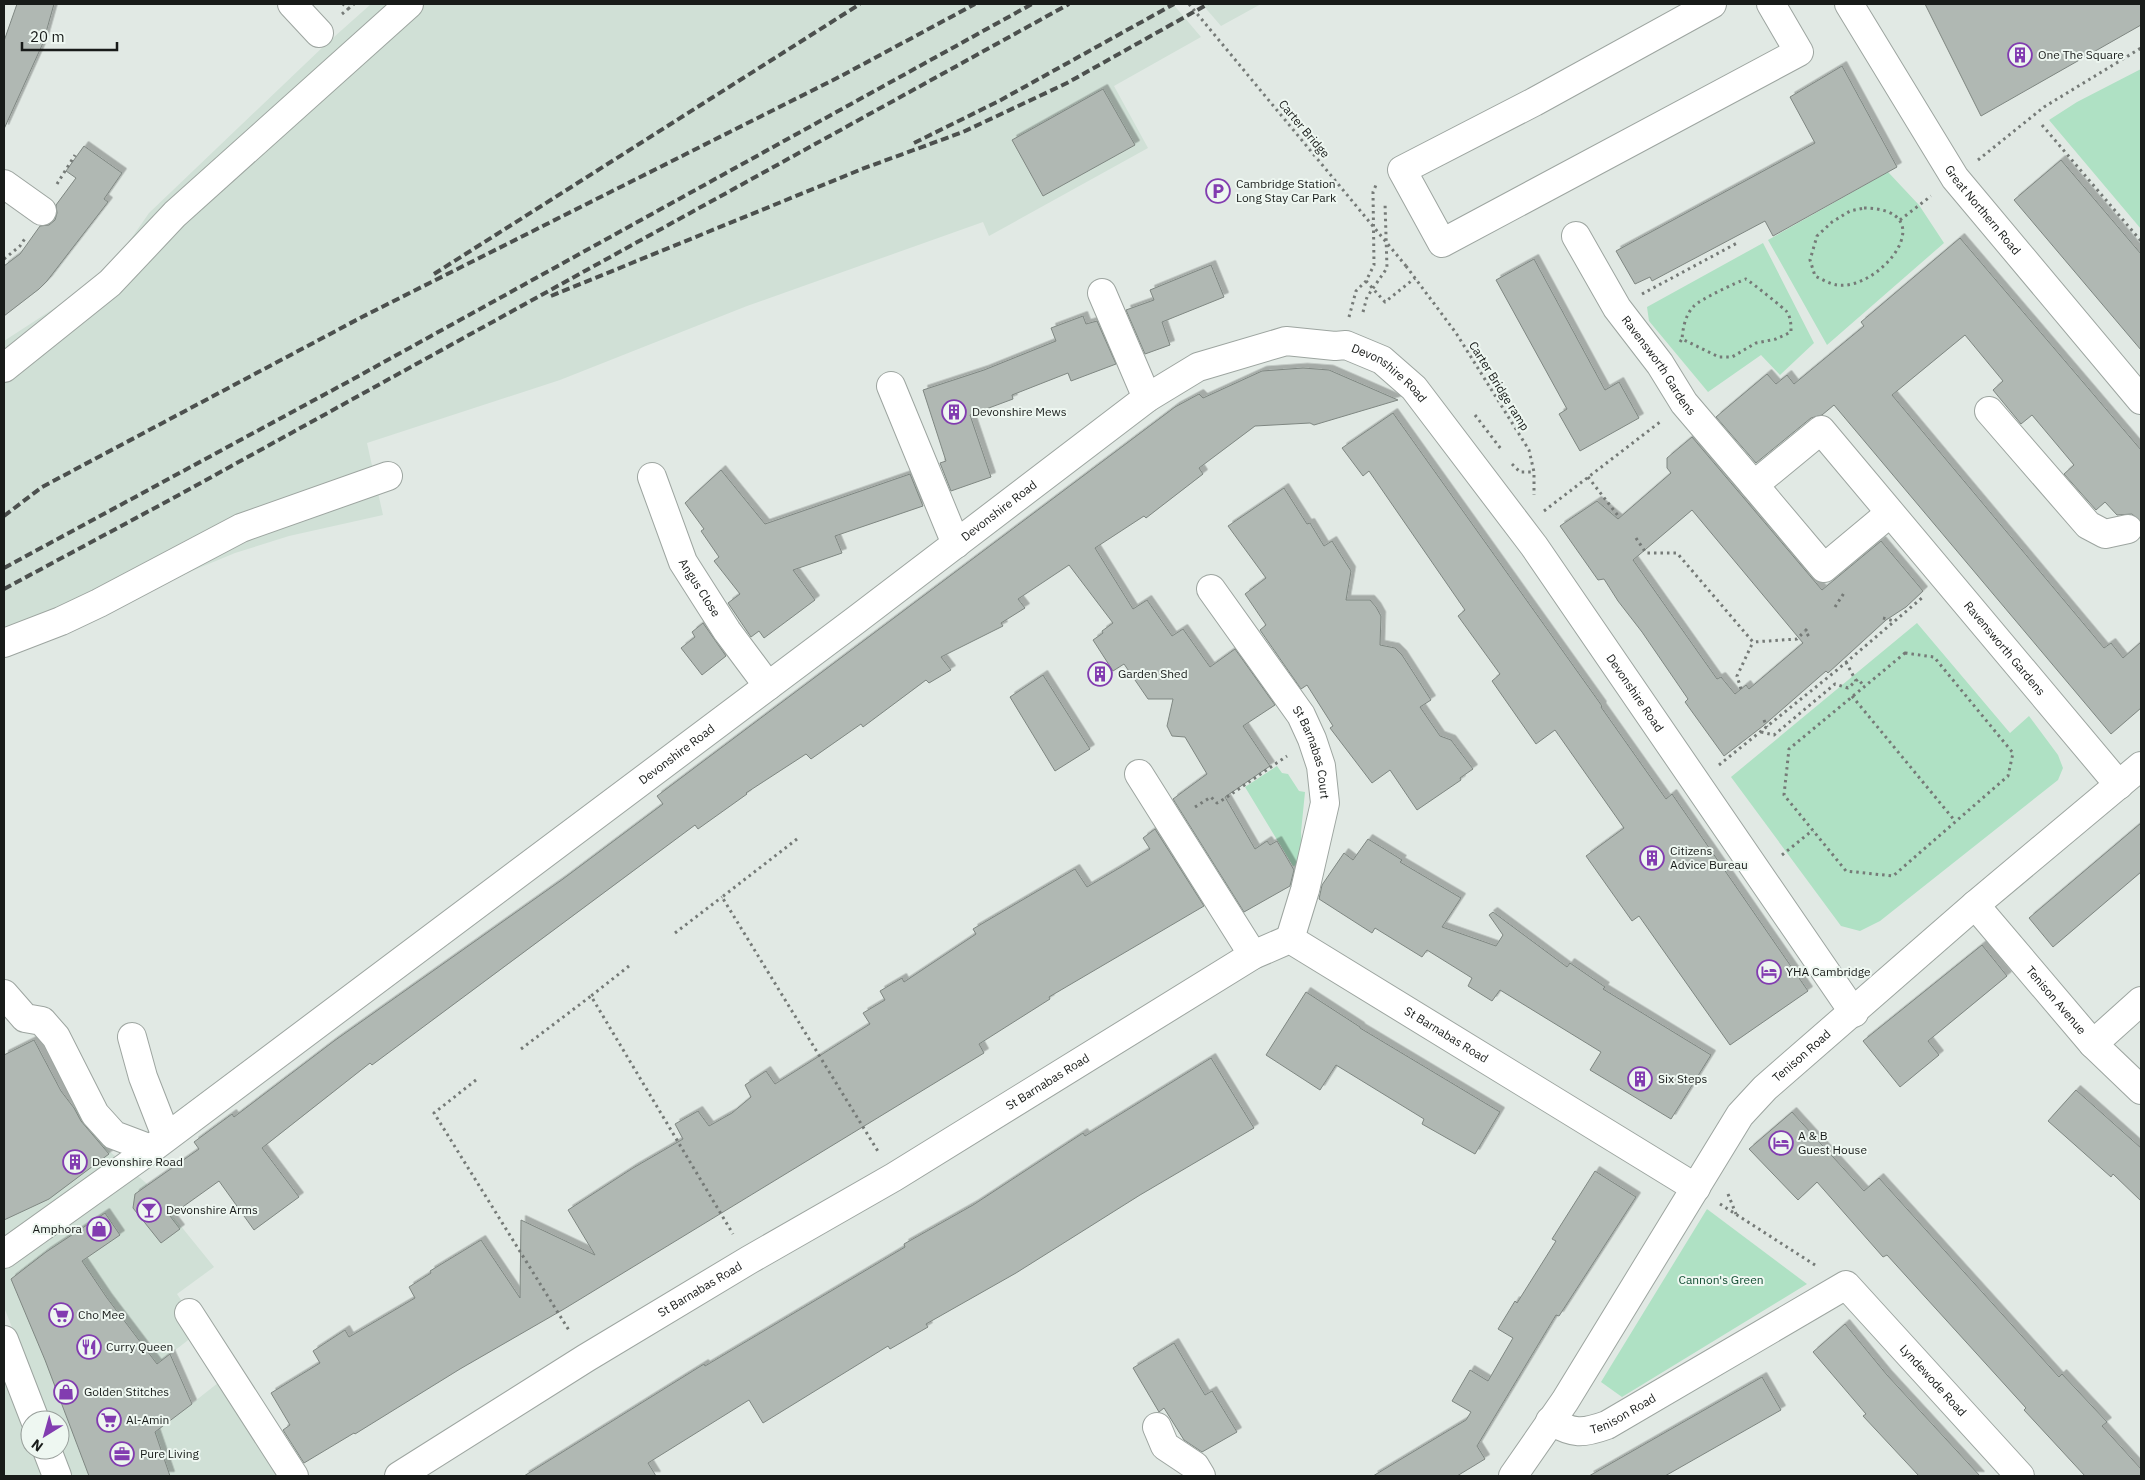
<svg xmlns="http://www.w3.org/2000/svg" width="2145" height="1480" viewBox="0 0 2145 1480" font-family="'IBM Plex Sans',sans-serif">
  <defs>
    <filter id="shadow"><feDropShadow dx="4.5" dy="-4.5" stdDeviation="0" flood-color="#0004"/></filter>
  </defs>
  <rect width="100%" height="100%" fill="#e1e9e4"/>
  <path fill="#d0e0d6" d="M371,4H1173L1201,37L1114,86L1148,148L989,236L983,222L747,306L560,380L367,443L383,515L289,536L235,553L194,570L72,629L4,654V341L84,289L117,259L149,213L325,45Z
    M1202,4H1261L1221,26Z
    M76,1106L108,1150L146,1183L214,1267L177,1294L201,1330L142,1376L161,1428L228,1375L291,1476H70L60,1450V1420H48L4,1307V1158Z
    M4,1379L30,1441V1450H33L44,1476H4Z"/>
  <path fill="#afe1c4" d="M2141,69V229L2049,120L2077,102Z
    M1888,172L1919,205L1944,243L1827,345L1768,240Z
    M1763,243L1814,343L1780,375L1761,355L1708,392L1649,321L1647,307Z
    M1917,623L2010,733L2029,716L2058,755L2063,768L2058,780L1880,921L1860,931L1841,926L1731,777Z
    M1277,766L1282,773L1288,774L1299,791L1305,792L1301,832L1303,864L1293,866L1245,787Z
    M1707,1209L1807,1284L1622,1397L1601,1382Z"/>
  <path fill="#b0b8b3" stroke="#7f8782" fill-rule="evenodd" filter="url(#shadow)" d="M17,4H54L43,43L4,129V41Z
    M1925,4H2141V25L1981,116Z
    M1842,66L1897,167L1773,236L1765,221L1652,281L1650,277L1635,284L1616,251L1815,143L1790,97Z
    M1103,89L1135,145L1043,196L1012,140Z
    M84,146L122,173L104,199L108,202L47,281L39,289L4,316V266L20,254L40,226L49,225L55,220L57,213L56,205L76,178L66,171Z
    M2061,160L2141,254V350L2014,200Z
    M1960,238L2141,450V522L2132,514L2117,515L2105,502L2096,510L2064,474L2074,465L2032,415L2021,424L1993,390L2003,381L1965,335L1892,395L2104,648L2111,643L2123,658L2141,642V708L2111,734L1834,405L1822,415L1811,418L1756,463L1716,417L1767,374L1776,384L1787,375L1794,384L1864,326L1861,322Z
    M1534,259L1605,390L1619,382L1639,418L1580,451L1559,414L1567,409L1496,280Z
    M1211,265L1224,297L1162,322L1170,345L1145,354L1126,310L1154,300L1150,290Z
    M1083,316L1086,324L1097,321L1116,364L1071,381L1068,373L1012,395L1013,399L970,415L991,477L951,491L940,463L946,461L923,390L984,370L1056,341L1051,328Z
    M1303,368L1329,370L1398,400L1314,425L1310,423L1255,426L1199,468L1203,474L1146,518L1144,516L1095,548L1133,609L1147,600L1172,636L1183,629L1210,667L1235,649L1275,705L1243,726L1270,766L1225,797L1255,849L1267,841L1270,845L1277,841L1294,870L1290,886L1244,912L1173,799L1207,774L1185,737L1172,736L1167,726L1173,699H1148L1124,664L1113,671L1093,640L1103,633L1102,631L1113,623L1069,565L1018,599L1025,608L1001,623L1003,626L941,657L951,670L929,683L926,680L863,727L861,724L811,759L806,754L746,793L747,794L698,829L695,825L372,1065L370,1063L262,1148L299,1197L254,1230L219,1181L170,1216L180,1229L161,1243L133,1208L135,1194L199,1149L194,1142L232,1114L234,1117L334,1041L563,879L663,804L657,796L1175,407L1199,394L1203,398L1262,371Z
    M1393,413L1602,706L1601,707L1666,799L1672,794L1808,991L1730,1045L1639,916L1632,921L1586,856L1624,828L1555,730L1536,744L1492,681L1500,674L1458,616L1465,610L1369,471L1363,476L1342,448Z
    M1692,437L1822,590L1881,541L1923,591L1906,607L1886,620L1828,673L1826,671L1763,726L1724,756L1685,702L1688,699L1642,632L1618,601L1604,579L1598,580L1560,526L1597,501L1618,519L1671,473L1667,468V458ZM1692,510L1803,643L1749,689L1746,685L1735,694L1721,677L1717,679L1633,560Z
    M721,470L765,524L910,474L923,506L835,536L842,553L793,570L815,600L764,638L759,631L751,637L728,603L740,594L714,561L719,557L701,531L704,529L685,503Z
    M1284,488L1307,524L1310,523L1324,546L1332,541L1351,571L1346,600H1370L1376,607L1381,616L1380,645L1395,648L1402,655L1431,700L1420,707L1440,736L1451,740L1473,769L1460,778L1461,780L1417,810L1390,770L1372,783L1330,728L1333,726L1307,685L1301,689L1260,630L1266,625L1245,594L1266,578L1228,526Z
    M703,623L726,656L702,675L681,648L695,637L692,632Z
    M1043,675L1090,749L1055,771L1010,697Z
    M2141,823V872L2053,947L2029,918Z
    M1155,829L1204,906L1049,997L1050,999L979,1044L984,1053L564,1309L460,1369L355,1434L354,1433L304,1463L283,1430L290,1425L271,1393L320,1363L313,1351L345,1330L349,1337L415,1298L409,1287L431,1273L430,1271L481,1240L520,1298L521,1220L595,1255L568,1210L633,1168L683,1139L675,1124L698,1111L709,1126L732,1113L751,1097L745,1085L766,1071L775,1084L870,1024L863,1013L885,1000L880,991L902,978L904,982L976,934L973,929L1075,869L1087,887L1121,867L1150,849L1143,838Z
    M1368,839L1402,860L1400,862L1461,898L1442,927L1496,946L1503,935L1489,915L1493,912L1567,967L1570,963L1605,987L1603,989L1711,1055L1671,1119L1590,1070L1601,1052L1500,990L1492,1001L1468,986L1472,978L1427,950L1422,957L1375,928L1372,933L1319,899L1322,885L1344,853L1353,860Z
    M1982,945L2007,976L1928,1041L1939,1055L1900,1087L1863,1041Z
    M1306,992L1360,1027V1028L1500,1112L1475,1154L1422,1124L1424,1119L1336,1065L1320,1090L1266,1055Z
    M34,1040L61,1091L74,1108L81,1121L109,1154L49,1199L4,1220V1055Z
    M1211,1058L1254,1128L1140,1195L1016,1273L926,1324L928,1327L890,1349L888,1346L763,1423L749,1400L648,1463L656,1476H524L704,1364L705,1366L905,1247L904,1244L973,1205L1083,1133L1085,1136Z
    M2076,1090L2141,1148V1201L2113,1174L2111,1177L2048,1121Z
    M1792,1112L1864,1191L1879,1178L2059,1377L2062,1374L2107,1422L2102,1426L2141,1469V1476H2085L2024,1410L2026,1408L1887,1255L1883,1257L1817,1182L1798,1200L1749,1149Z
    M1595,1171L1636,1197L1559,1316L1556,1315L1477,1446L1485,1459L1457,1476H1373L1466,1420L1471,1412L1452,1401L1470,1370L1488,1381L1513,1338L1498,1329L1515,1301L1517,1303L1556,1241L1552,1239Z
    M105,1213L120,1235L82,1261L107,1298L157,1364L170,1354L192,1404L155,1432L170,1476H89L45,1360L11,1279L46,1252Z
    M1845,1324L1887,1375L1980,1476H1919L1863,1416L1866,1414L1813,1352Z
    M1174,1343L1205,1395L1212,1391L1237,1432L1202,1452L1184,1440L1164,1408L1159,1412L1133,1368Z
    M1762,1377L1781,1410L1665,1476H1589Z"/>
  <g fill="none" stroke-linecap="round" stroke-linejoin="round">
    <g stroke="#9da5a0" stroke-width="30">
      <g id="minor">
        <path d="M292,4L319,33"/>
        <path d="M1712,4L1534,102L1402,170L1442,243L1799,52L1771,4"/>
        <path id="s1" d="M1849,4L1955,178L2141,400"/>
        <path d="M4,184L42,211"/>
        <path id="s2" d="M1576,236L1617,308L1660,364L1684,403L1754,485L1821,430L2119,785"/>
        <path d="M1102,293L1147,398"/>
        <path d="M4,368L110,283L175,214L409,4"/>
        <path d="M891,386L956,544"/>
        <path d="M1989,411L2088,525L2105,534L2128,529"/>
        <path id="s3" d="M652,477L683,562L727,631L768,686"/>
        <path d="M1754,485L1824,568L1890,513"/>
        <path id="s4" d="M1211,589L1301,715L1312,739L1321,766L1325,803L1305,890L1290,939"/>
        <path d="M4,643L61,621L99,603L241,528L388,476"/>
        <path d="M1139,774L1253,955"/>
        <path id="s5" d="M1975,905L2093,1044L2141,1090"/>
        <path d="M4,994L25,1018L42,1021L56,1037L95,1114L114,1135L151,1149"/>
        <path d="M132,1037L143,1077L166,1136"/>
        <path d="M2093,1044L2141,1001"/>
        <path id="s6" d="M4,1254L151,1149L856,620L1147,398L1198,367L1286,341L1335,346L1346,345L1382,360L1414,388L1534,546L1854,1013"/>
        <path d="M189,1313L294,1476"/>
        <path d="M4,1340L35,1420"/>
        <path id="s7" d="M1550,1421C1574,1434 1582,1434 1607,1425L1846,1285L2020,1476"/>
        <path d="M1157,1427L1165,1446L1195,1466L1201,1476"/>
        <path d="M47,1450L57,1476"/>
        <path id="s8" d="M399,1476L586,1358L749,1260L894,1177L1253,955L1290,939L1696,1188"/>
        <path id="s9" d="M1513,1476L1565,1401L1740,1115L1765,1088L1975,905L2141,766"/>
      </g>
    </g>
    <path stroke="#757a77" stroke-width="3" stroke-dasharray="2.5 4" stroke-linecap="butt" d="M348,9L354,4
      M342,14L348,9L343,4
      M2042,125L2141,241
      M1978,160L2044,107L2141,48
      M57,184L75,155
      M1864,208C1945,209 1881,291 1837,285C1830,284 1821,279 1815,276L1810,260L1817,236L1832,222L1850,211Z
      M1900,220L1931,196
      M4,259L20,246L26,237
      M1406,266L1456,333L1529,450L1534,472V495
      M1366,281L1385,302L1415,278
      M1642,294L1739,242
      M1363,312L1367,297L1387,268L1385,203
      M1349,317L1356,291L1366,281L1374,265L1373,192L1376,185
      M1680,342L1682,339L1719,357H1732L1756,343L1776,339L1791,332C1791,325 1791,318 1787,312C1785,309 1751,282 1746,279C1737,282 1699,300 1694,306C1685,315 1683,328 1682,339
      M1475,415L1501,449
      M1512,464L1520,472H1534
      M1588,477L1619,517
      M1544,511L1660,422
      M1636,538L1646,553H1677L1753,642L1797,639L1805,631
      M1835,607L1844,593
      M1883,618L1894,621
      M1807,629L1805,631L1810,638
      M1905,653L1934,657L2013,753L2008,776L1893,876L1846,871L1784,795L1789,749Z
      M1846,662L1856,681
      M1741,689L1737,676L1753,642
      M1852,696L1955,821
      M1764,720L1767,727
      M1761,732L1774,735L1835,684L1848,688L1858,679L1864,686
      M1719,765L1837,670L1923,597
      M1195,807L1211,797L1217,803L1224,799L1287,756
      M797,839L722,897L879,1153
      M1782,855L1813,830
      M675,933L722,897
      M629,966L591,996L733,1234
      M521,1049L591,996
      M476,1080L434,1113L570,1332
      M1728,1194L1736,1214
      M1720,1204L1818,1267"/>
    <use href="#minor" stroke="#fff" stroke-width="28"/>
    <path stroke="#4c504e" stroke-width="4" stroke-dasharray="8 4" stroke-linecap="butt" d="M914,143L999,101L1174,4
      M434,274L860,4
      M551,296L862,169L963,132L1067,83L1208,4
      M4,516L42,487L362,317L843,75L975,4
      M4,568L355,378L1032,4
      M4,589L177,496L1069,4"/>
    <path stroke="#757a77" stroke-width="3" stroke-dasharray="2.5 4" stroke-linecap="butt" d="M1189,4L1406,266"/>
  </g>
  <defs>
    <g id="building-ring" transform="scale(1.25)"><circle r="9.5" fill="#eef7f1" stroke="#823cb0" stroke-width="1.5"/><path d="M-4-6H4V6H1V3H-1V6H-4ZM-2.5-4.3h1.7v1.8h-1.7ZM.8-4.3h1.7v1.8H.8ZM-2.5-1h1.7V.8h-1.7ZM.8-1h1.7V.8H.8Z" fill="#823cb0"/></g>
    <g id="parking-ring" transform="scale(1.25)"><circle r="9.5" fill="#eef7f1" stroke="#823cb0" stroke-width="1.5"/><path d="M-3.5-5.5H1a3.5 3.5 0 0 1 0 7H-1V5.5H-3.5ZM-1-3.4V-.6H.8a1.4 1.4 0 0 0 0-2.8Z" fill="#823cb0"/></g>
    <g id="hotel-ring" transform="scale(1.25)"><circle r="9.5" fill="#eef7f1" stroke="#823cb0" stroke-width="1.5"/><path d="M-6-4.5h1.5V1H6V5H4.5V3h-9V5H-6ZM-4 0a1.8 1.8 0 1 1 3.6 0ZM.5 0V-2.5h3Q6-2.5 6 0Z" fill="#823cb0"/></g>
    <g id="bar-ring" transform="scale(1.25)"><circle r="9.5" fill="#eef7f1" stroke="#823cb0" stroke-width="1.5"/><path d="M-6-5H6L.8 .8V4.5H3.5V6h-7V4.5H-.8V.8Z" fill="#823cb0"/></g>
    <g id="shop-ring" transform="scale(1.25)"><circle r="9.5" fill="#eef7f1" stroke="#823cb0" stroke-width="1.5"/><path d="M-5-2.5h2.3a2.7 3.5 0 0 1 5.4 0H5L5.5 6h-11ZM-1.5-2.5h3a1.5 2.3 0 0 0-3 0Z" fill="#823cb0"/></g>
    <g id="supermarket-ring" transform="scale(1.25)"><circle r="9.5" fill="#eef7f1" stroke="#823cb0" stroke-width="1.5"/><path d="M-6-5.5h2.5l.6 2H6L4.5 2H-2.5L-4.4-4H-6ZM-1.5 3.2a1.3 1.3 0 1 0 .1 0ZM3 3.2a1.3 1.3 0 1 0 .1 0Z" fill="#823cb0"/></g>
    <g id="restaurant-ring" transform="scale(1.25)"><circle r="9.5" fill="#eef7f1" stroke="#823cb0" stroke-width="1.5"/><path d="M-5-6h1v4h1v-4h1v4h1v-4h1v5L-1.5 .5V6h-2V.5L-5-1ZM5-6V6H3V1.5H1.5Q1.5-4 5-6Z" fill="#823cb0"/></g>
    <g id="office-ring" transform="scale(1.25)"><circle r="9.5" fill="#eef7f1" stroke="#823cb0" stroke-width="1.5"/><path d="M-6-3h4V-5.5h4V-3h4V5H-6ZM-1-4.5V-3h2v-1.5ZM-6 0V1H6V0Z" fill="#823cb0"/></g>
  </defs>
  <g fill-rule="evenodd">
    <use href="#building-ring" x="2020" y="55"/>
    <use href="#parking-ring" x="1218" y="191"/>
    <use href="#building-ring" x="954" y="412"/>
    <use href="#building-ring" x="1100" y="674"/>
    <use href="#building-ring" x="1652" y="858"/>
    <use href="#hotel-ring" x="1769" y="972"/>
    <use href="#building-ring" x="1640" y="1079"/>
    <use href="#hotel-ring" x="1781" y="1143"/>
    <use href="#building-ring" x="75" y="1162"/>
    <use href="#bar-ring" x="149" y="1210"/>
    <use href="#shop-ring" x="99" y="1229"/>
    <use href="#supermarket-ring" x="61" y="1315"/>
    <use href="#restaurant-ring" x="89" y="1347"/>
    <use href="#shop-ring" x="66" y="1392"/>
    <use href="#supermarket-ring" x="109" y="1420"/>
    <use href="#office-ring" x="122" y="1454"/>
  </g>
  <g text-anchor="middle" stroke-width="4" stroke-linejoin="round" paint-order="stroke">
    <g font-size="12" fill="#181b19" stroke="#eef7f1" text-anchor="start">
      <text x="2038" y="59">One The Square</text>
      <text x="1236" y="188">Cambridge Station<tspan x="1236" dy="14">Long Stay Car Park</tspan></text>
      <text x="972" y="416">Devonshire Mews</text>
      <text x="1118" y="678">Garden Shed</text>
      <text x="1670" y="855">Citizens<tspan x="1670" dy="14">Advice Bureau</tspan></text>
      <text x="1786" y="976">YHA Cambridge</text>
      <text x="1658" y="1083">Six Steps</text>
      <text x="1798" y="1140">A &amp; B<tspan x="1798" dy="14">Guest House</tspan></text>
      <text x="92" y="1166">Devonshire Road</text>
      <text x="166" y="1214">Devonshire Arms</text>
      <text x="82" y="1233" text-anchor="end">Amphora</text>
      <text x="78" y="1319">Cho Mee</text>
      <text x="106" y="1351">Curry Queen</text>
      <text x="84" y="1396">Golden Stitches</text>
      <text x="126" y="1424">Al-Amin</text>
      <text x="140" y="1458">Pure Living</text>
    </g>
    <g font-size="12" fill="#181b19" stroke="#eef7f1">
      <text transform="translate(1304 129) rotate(50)" y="4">Carter Bridge</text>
      <text dy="4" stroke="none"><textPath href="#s1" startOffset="246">Great Northern Road</textPath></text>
      <text dy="4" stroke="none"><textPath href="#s2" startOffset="154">Ravensworth Gardens</textPath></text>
      <text dy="4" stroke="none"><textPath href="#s6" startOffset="1692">Devonshire Road</textPath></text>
      <text transform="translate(1499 386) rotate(58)" y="4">Carter Bridge ramp</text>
      <text dy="4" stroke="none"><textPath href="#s6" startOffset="1242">Devonshire Road</textPath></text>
      <text dy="4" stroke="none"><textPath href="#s3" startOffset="121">Angus Close</textPath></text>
      <text dy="4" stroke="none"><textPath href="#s2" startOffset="679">Ravensworth Gardens</textPath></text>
      <text dy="4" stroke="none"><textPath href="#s6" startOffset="2098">Devonshire Road</textPath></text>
      <text dy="4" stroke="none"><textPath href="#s4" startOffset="194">St Barnabas Court</textPath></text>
      <text dy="4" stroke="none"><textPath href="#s6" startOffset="838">Devonshire Road</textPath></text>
      <text dy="4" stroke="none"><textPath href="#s5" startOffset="125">Tenison Avenue</textPath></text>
      <text dy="4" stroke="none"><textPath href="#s8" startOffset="1224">St Barnabas Road</textPath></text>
      <text dy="4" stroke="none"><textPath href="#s9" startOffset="512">Tenison Road</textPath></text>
      <text dy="4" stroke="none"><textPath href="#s8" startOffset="759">St Barnabas Road</textPath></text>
      <text dy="4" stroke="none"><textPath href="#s8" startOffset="354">St Barnabas Road</textPath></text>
      <text dy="4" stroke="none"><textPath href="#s7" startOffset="466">Lyndewode Road</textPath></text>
      <text dy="4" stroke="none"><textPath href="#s7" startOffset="79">Tenison Road</textPath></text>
    </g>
    <g font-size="12" fill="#0e4b30" stroke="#eef7f1">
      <text x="1721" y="1284">Cannon's Green</text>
    </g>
  </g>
  <rect width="2145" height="1480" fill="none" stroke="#181b19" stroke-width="10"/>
  <g transform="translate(45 1435) rotate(217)"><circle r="24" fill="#eef7f1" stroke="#989f9b"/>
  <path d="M0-4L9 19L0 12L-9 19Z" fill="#823cb0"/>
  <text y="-8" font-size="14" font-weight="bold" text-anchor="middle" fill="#181b19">N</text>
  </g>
  <path d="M22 42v8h95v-8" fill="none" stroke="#181b19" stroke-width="2.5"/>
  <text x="30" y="42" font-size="15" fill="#181b19" stroke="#eef7f1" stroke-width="4" paint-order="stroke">20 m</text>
</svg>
